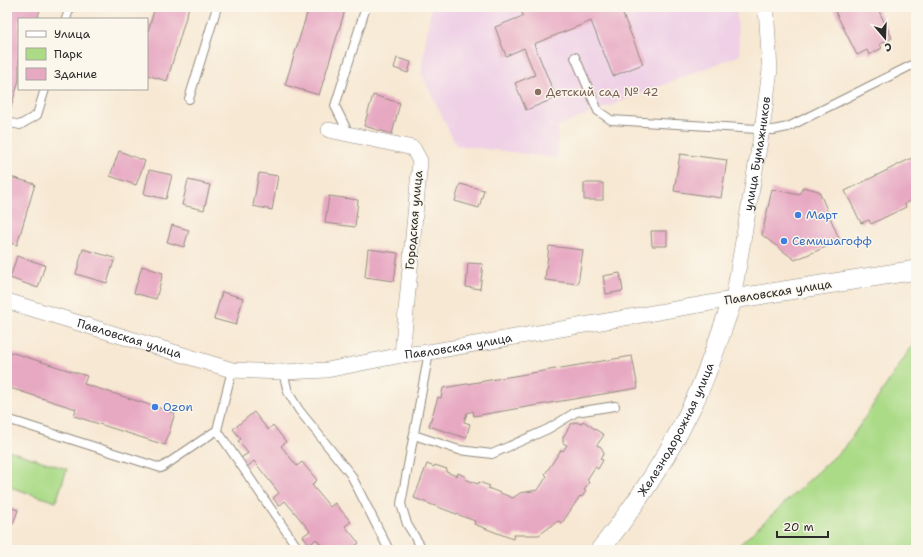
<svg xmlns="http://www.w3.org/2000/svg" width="923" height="557" viewBox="0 0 923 557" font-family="'Shantell Sans',sans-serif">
  <rect width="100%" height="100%" fill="#fbf7ec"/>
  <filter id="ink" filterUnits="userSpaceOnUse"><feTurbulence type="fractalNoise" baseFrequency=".025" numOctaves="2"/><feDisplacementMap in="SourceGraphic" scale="8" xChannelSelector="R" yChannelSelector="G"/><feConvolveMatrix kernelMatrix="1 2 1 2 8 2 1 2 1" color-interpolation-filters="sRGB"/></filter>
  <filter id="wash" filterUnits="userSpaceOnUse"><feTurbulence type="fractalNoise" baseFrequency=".012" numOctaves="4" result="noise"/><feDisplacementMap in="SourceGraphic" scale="16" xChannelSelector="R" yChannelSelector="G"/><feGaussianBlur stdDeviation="0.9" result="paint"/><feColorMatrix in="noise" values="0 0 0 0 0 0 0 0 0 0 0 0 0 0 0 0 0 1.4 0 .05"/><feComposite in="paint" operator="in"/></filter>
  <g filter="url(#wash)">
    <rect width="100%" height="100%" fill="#f7e8d3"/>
    <path fill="#efd0e6" d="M431,7H736L740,55L558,126L557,158L456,145L421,73Z"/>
    <path fill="#acdb88" stroke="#6c835a" d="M916,340V550H734L846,446Z
      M7,450L67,469L56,502L7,486Z"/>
    <g id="blocks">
      <path fill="#e7a8c2" d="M7,7H41L37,19H19V80L10,111L7,110Z
        M155,7H189L167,81L147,75V35Z
        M309,7H346L319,95L285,85Z
        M520,7H620L643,64L613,76L591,21L534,44L556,98L526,110L515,83L535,75L524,48L506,56L495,27L523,16Z
        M833,7H877L892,38L880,44L882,48L869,55L867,50L857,55Z
        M397,58L411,62L408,73L394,68Z
        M373,95L400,103L392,134L364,126Z
        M119,151L145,161L136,185L110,176Z
        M680,154L727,160L721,198L674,191Z
        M916,156V198L905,204L906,207L871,224L869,220L861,223L845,191Z
        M149,170L172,175L166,199L144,194Z
        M259,173L278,176L272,210L253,206Z
        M7,176L35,184L17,245L7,242Z
        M188,180L210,185L204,210L182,205Z
        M584,183H603V200H584Z
        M460,184L484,190L479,208L455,201Z
        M803,187L819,191L840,241L795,260L762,235L772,189L799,195Z
        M329,196L358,200L355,227L325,223Z
        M172,225L189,230L184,247L167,242Z
        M651,231H667V246H652Z
        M549,246L583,250L578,284L545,280Z
        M83,249L115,258L107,283L76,274Z
        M368,249L398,253L394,281L365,277Z
        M17,256L45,265L38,288L10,278Z
        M468,263L483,264L480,289L466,287Z
        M142,266L163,273L156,299L134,293Z
        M620,273L623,291L606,294L603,276Z
        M222,292L243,298L236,325L214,319Z
        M7,351L87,376L84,384L175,413L165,445L74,416L76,409L7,387Z
        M632,356L638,388L474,416L473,411L467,413L464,422L470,424L466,438L429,426L438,397L441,398L443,388Z
        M254,412L268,430L273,425L286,442L281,446L297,466L302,462L317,480L312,485L330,507L335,503L351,522L345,526L359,543L351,550H325L316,539L310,545L303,536L310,531L285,501L279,506L273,498L279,493L254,461L247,467L241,458L248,453L238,441L241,439L233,429Z
        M583,421L604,435L597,445L601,447L604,453L600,459L603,460L598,469L595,467L587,480L589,482L584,490L586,491L582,497L580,496L562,523L558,521L539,535H514L513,539L474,524L475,521L414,498L427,464L434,467L435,465L447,469L446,472L457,476L458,473L466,477L465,479L478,484L479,482L490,486L488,488L513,498L520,493L538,490L547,476L545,474L561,450L563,451L567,445L563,443V437L571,424L576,422L581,424Z
        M7,506L18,510L13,524L7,522Z"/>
    </g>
  </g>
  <g filter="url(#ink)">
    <use href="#blocks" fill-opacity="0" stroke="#918a7f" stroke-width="1"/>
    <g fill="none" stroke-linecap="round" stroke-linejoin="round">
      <g stroke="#918a7f" stroke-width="10">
        <path id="service" d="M66,19L70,7
          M575,57L598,111L611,120L773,130L788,127L916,63
          M189,99L217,7
          M7,122L20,125L37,115L45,89
          M349,134L335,106L366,7
          M283,372L288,392L299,410L351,475L389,550
          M7,419L161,468L217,430L232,370
          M217,430L299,550
          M414,435L459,450L492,454L548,429L576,412L615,406
          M423,550L407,524L401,504L429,352"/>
      </g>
      <g stroke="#918a7f" stroke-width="16">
        <g id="minor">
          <path d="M329,130L413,148L420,161L402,355"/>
          <path id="s1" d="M7,301L232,370L283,372L327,370L402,355L429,352L733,299L762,130L770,70L766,7"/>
        </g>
      </g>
      <g stroke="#918a7f" stroke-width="20">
        <g id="tertiary">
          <path id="s2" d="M600,550C636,505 668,457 693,404C709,371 720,334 733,299L916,270"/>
        </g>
      </g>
      <use href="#service" stroke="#fff" stroke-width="8"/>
      <use href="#minor" stroke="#fff" stroke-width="15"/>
      <use href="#tertiary" stroke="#fff" stroke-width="19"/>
    </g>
  </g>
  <circle fill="#8d6e63" stroke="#fbf7ec" stroke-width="1.5" cx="538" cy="92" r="4"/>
  <g fill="#3f7fe0" stroke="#fbf7ec" stroke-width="1.5">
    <circle cx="798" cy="215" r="4"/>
    <circle cx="784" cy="241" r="4"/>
    <circle cx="155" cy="407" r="4"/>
  </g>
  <g text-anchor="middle" stroke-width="3" stroke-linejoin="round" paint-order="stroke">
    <g font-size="12" fill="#785e54" stroke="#fbf7ec" text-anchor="start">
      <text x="546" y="96">Детский сад № 42</text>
    </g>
    <g font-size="12" fill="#2b2b2b" stroke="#fbf7ec">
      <text dy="4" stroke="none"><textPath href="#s1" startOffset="890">улица Бумажников</textPath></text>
      <text transform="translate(414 220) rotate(-85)" y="4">Городская улица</text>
      <text transform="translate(778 292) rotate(-9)" y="4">Павловская улица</text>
      <text dy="4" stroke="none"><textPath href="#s1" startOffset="128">Павловская улица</textPath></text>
      <text dy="4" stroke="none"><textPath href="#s1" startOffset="464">Павловская улица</textPath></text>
      <text dy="4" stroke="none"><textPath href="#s2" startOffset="143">Железнодорожная улица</textPath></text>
    </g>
    <g font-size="12" fill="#366cbe" stroke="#fbf7ec" text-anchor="start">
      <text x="806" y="219">Март</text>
      <text x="792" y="245">Семишагофф</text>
      <text x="163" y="411">Ozon</text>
    </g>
  </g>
  <rect width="923" height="557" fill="none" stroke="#fbf7ec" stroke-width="24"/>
  <rect x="18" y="18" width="130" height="72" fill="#fbf7ec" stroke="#a8a59f"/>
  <rect x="26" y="31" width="20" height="6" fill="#ffffff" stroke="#a8a59f"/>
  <text x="54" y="38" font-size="12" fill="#2b2b2b">Улица</text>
  <rect x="26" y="48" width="20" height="12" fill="#acdb88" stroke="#a8a59f"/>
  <text x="54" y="58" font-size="12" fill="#2b2b2b">Парк</text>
  <rect x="26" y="68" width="20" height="12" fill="#e7a8c2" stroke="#a8a59f"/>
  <text x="54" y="78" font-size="12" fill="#2b2b2b">Здание</text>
  <g transform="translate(885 38) rotate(161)" stroke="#fbf7ec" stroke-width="3" paint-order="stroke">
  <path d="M0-3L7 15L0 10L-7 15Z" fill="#2b2b2b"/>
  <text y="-6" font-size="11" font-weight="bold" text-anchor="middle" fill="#2b2b2b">С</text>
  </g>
  <path d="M777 531v6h51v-6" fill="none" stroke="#2b2b2b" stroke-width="2"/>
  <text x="783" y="531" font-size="12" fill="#2b2b2b" stroke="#fbf7ec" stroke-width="3" paint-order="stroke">20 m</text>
</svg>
